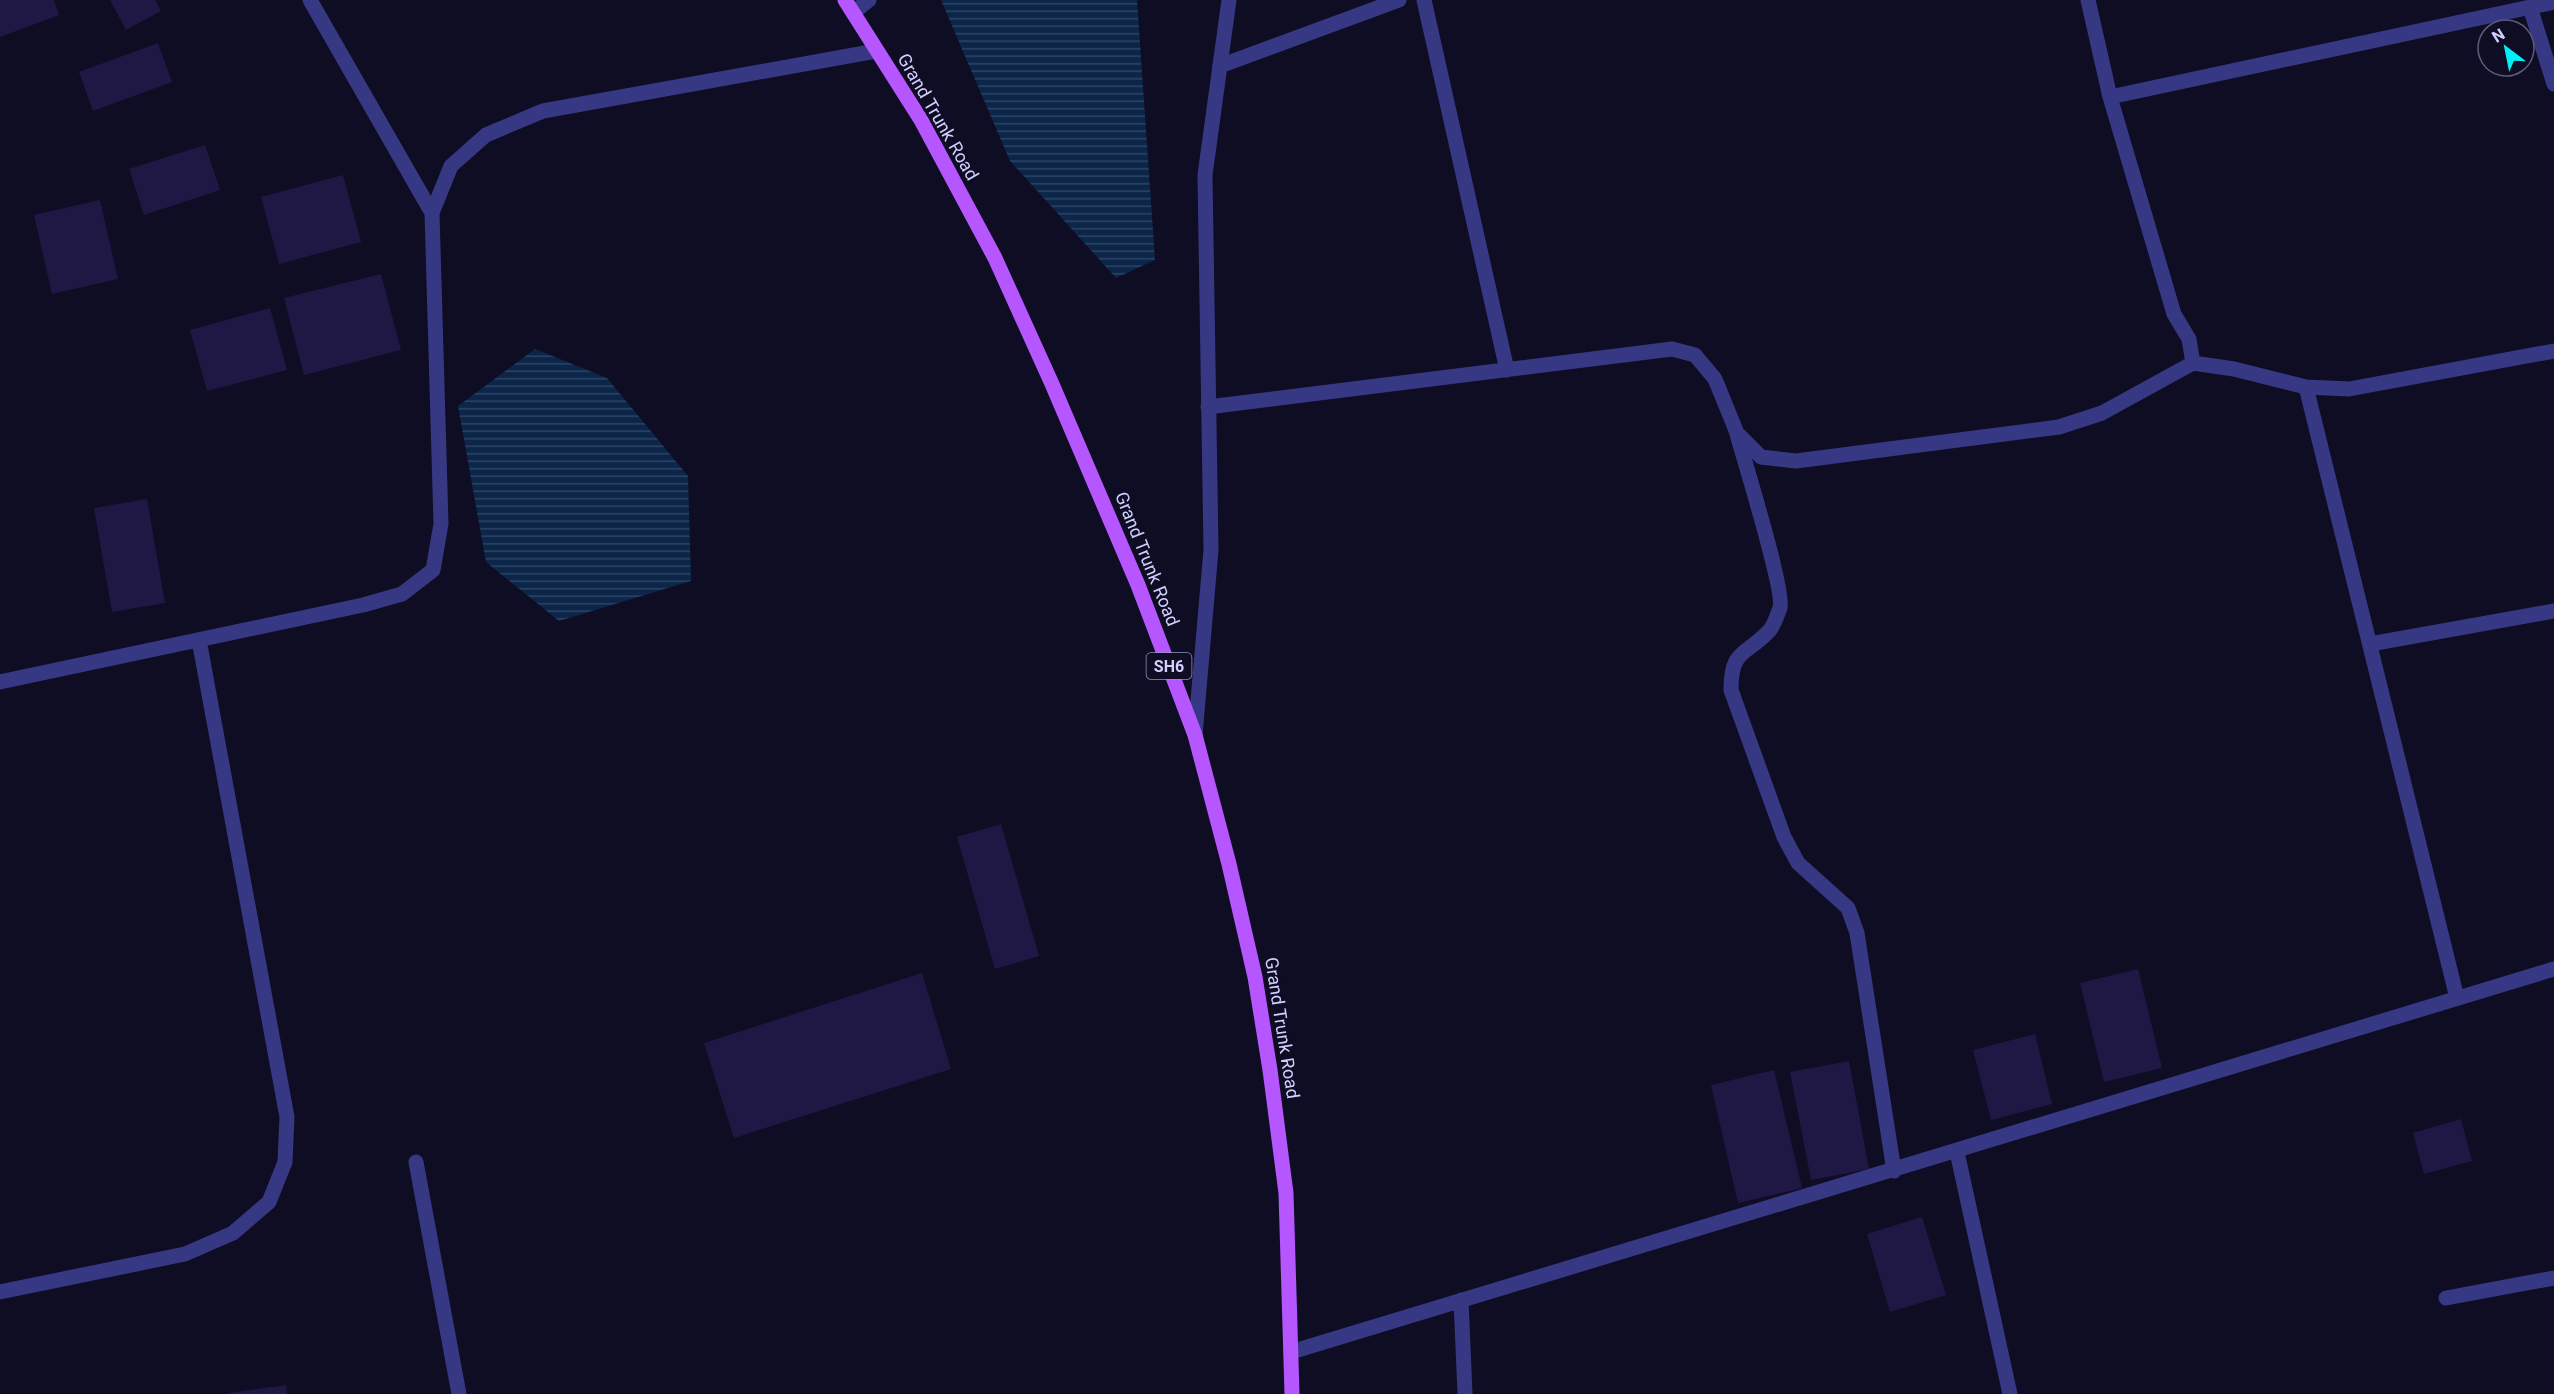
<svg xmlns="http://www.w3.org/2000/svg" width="2554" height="1394" viewBox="0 0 2554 1394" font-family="Roboto,sans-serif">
  <defs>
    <pattern id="water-rules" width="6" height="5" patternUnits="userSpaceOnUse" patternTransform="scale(1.5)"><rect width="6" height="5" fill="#0b2649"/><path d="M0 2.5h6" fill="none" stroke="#2e4464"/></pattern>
  </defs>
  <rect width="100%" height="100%" fill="#0f0d23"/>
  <path fill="url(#water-rules)" d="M941,0H1137L1155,260L1116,278L1010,161Z
    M535,349L607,378L688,476L691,581L559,621L486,562L458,406Z"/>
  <path fill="#1f1844" d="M0,0H54L59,15L0,37Z
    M110,0H155L161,11L126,30Z
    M158,43L172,82L93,111L79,72Z
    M205,145L220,190L144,215L129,169Z
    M343,175L361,242L279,264L261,197Z
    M100,200L118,279L52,294L34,215Z
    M381,274L401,350L304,375L284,298Z
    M270,308L287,370L207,391L190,330Z
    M147,499L165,603L112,612L94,508Z
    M1001,824L1039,956L995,969L957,837Z
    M2138,969L2162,1068L2104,1082L2080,983Z
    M922,973L951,1069L734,1138L704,1043Z
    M2035,1034L2052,1104L1991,1120L1973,1050Z
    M1849,1061L1869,1169L1811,1180L1790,1072Z
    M1774,1070L1802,1188L1738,1203L1711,1085Z
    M2461,1119L2472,1161L2424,1174L2413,1133Z
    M1922,1217L1946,1295L1890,1312L1867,1234Z
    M286,1385L287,1394H229V1393Z"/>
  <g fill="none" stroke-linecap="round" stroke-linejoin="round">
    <path stroke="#373883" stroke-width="15" d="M310,0L432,213
      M1424,0L1507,370
      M2088,0L2110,97L2174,314L2189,339L2193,363L2234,369L2306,387L2349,389L2554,351
      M2530,7L2554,84
      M853,13L869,0
      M1220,66L1399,0
      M2110,97L2554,2
      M2306,387L2457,998
      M1208,407L1672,349L1695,355L1715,379L1737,433L1761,457L1796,461L2059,427L2102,413L2193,363
      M1737,434C1744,460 1785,591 1780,608C1777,615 1774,627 1768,632C1745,656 1731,649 1731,690L1784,837L1798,863L1848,908L1857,933L1894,1171
      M2370,644L2554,611
      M0,682L363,605L402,594L433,570L441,524L432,213L451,166L486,135L543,111L876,51
      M1957,1152L2010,1394
      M416,1162L459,1394
      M0,1292L185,1254L233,1233L269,1202L285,1162L287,1117L199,640
      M2446,1298L2554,1278
      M1461,1300L1465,1394
      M1291,1352L2554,969"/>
    <path stroke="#373883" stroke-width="15" d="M1195,735L1211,550L1205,175L1229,0"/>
    <path stroke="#b556ff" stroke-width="15" d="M845,0L921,120L995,258L1052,384L1138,585L1195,735L1229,864L1255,977L1270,1070L1286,1193L1292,1394"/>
  </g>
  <g text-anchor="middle" stroke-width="6" stroke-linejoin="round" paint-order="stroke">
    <rect fill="#0f0d23" stroke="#9795bd" stroke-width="1.5" x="1146.5" y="653" width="45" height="26" rx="4.5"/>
    <g font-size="16" font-weight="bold" fill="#d1cfff">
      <text x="1169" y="672">SH6</text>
    </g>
    <g font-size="18" fill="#d1cfff" stroke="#0f0d23">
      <text transform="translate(938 117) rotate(60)" y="6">Grand Trunk Road</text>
      <text transform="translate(1147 559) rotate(68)" y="6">Grand Trunk Road</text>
      <text transform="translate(1282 1028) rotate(81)" y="6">Grand Trunk Road</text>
    </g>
  </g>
  <g transform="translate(2506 48) rotate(328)"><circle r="28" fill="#0f0d23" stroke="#5d5b7b" stroke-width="1.5"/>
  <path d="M0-4.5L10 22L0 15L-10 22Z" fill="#00f0fa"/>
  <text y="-9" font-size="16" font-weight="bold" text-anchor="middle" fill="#d1cfff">N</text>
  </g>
</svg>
